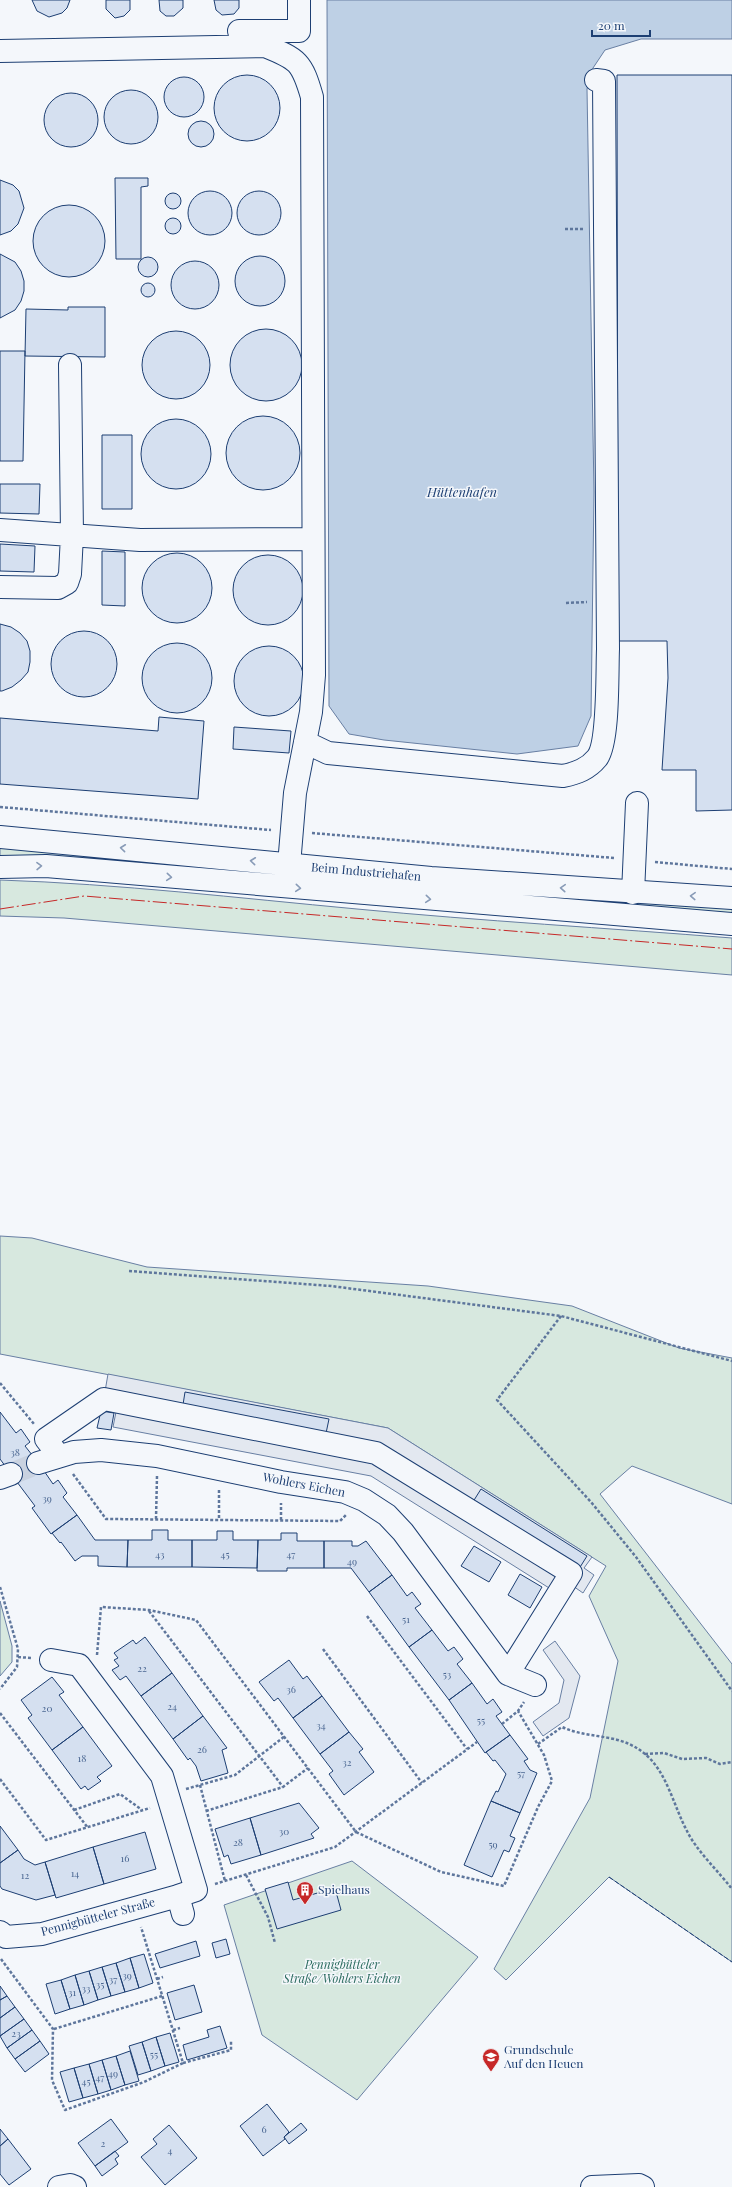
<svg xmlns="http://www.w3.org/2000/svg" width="732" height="2187" viewBox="0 0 732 2187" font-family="'Playfair Display',serif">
  <rect width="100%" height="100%" fill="#f4f7fb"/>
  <path fill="#d7e8df" stroke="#687fa3" d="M0,848C141,858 282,875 423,888C525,898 629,902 732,907V914L0,856Z
    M0,880C120,884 238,898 357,909C482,921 607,928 732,938V975L64,918L0,916Z
    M0,1236L32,1238L147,1267L428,1286L572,1306L679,1348L732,1358V1504L632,1466L600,1494L732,1664V1962L609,1877L506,1980L494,1969L590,1798L618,1661L589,1596L606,1566L388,1428L0,1354Z
    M0,1601L12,1646V1662L0,1676Z
    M352,1861L478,1957L357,2100L262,2035L224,1905Z"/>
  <path fill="#e3e8f0" stroke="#687fa3" d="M108,1374L388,1428L592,1557L584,1568L594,1575L583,1593L573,1586L565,1598L371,1476L113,1427L116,1412L102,1409Z
    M555,1641L580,1676L569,1718L543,1736L533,1722L559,1703L564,1680L543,1650Z"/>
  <path fill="#bed0e5" stroke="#687fa3" d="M327,0H732V39H641L605,50L593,68L587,89L594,492L591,716L578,746L517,754L384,740L349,734L329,706Z"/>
  <path fill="#d5e0f0" stroke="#1d3f73" d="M32,0H70L67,8L62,13L49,17L37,11Z
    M106,0H130V10L124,16L115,18L106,9Z
    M159,0H183V8L174,16H166L160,11Z
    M214,0H239V8L234,14L222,15L216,10Z
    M214 108a33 33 0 1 1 66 0a33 33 0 1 1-66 0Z
    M617,75H732V810L696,811V770H662L668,678L667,641H618Z
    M164 97a20 20 0 1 1 40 0a20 20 0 1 1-40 0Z
    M104 117a27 27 0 1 1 54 0a27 27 0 1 1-54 0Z
    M44 120a27 27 0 1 1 54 0a27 27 0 1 1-54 0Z
    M188 134a13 13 0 1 1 26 0a13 13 0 1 1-26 0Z
    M115,178H148V186L141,187V259H116Z
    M0,180L13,185L19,191L24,208L18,224L11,231L0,235Z
    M188 213a22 22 0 1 1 44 0a22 22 0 1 1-44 0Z
    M237 213a22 22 0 1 1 44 0a22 22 0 1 1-44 0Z
    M165 201a8 8 0 1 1 16 0a8 8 0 1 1-16 0Z
    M33 241a36 36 0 1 1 72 0a36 36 0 1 1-72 0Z
    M165 226a8 8 0 1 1 16 0a8 8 0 1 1-16 0Z
    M0,254L15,262L21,271L24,281V291L21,301L15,310L0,318Z
    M235 281a25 25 0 1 1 50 0a25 25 0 1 1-50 0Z
    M138 267a10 10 0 1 1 20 0a10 10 0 1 1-20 0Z
    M171 285a24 24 0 1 1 48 0a24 24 0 1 1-48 0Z
    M141 290a7 7 0 1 1 14 0a7 7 0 1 1-14 0Z
    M68,307H105V357L25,356L26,309L68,310Z
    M230 365a36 36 0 1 1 72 0a36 36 0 1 1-72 0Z
    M142 365a34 34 0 1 1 68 0a34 34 0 1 1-68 0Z
    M0,351H25L23,461H0Z
    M226 453a37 37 0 1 1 74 0a37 37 0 1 1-74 0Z
    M141 454a35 35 0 1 1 70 0a35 35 0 1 1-70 0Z
    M102,435H132V509H102Z
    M0,484H40L39,514L0,513Z
    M0,544L35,546L34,572L0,571Z
    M102,551L125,552V606L102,605Z
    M142 588a35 35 0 1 1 70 0a35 35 0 1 1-70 0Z
    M233 590a35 35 0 1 1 70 0a35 35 0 1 1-70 0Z
    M0,624L11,627L20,633L27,641L30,651V662L28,672L21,680L12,687L2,691H0Z
    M51 664a33 33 0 1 1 66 0a33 33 0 1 1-66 0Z
    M142 678a35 35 0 1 1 70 0a35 35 0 1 1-70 0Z
    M234 681a35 35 0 1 1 70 0a35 35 0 1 1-70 0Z
    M159,717L204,721L198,799L0,784V718L158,731Z
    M234,727L291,731L289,753L233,749Z
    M185,1392L329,1419L325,1438L182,1411Z
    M101,1411L114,1413L111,1430L97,1428Z
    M0,1412L16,1433L21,1429L30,1442L25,1446L40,1465L17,1482L0,1459Z
    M40,1465L53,1484L58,1480L67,1493L63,1497L77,1515L51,1534L32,1508L35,1506L17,1482Z
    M481,1489L587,1556L577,1572L471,1505Z
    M77,1515L95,1540H128L127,1567L98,1566V1556H82L75,1561L61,1542L60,1543L52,1533Z
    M152,1530H168V1540H192V1567H127L128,1540H152Z
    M217,1531H233V1540H258L257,1568L192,1567V1540H217Z
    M281,1533H297V1541H324V1568H287V1571H257L258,1540H281Z
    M324,1541H352V1546H358L366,1541L392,1575L369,1592L351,1568H324Z
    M474,1546L501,1562L489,1582L461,1566Z
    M520,1574L542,1587L530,1608L508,1595Z
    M392,1575L407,1596L412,1592L421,1604L415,1608L432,1630L409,1647L369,1592Z
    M432,1630L448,1651L454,1647L463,1659L457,1664L472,1683L449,1700L409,1647Z
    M145,1637L172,1673L141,1696L126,1676L120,1680L112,1670L119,1666L114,1660L118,1658L114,1653L133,1640L136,1644Z
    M289,1660L303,1679L307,1676L322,1696L293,1718L278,1698L274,1701L259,1682Z
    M172,1673L203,1716L173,1739L141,1696Z
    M52,1677L64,1692L59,1695L83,1727L52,1750L28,1718L32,1715L21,1700Z
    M472,1683L487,1704L493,1699L502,1712L496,1716L510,1735L485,1753L449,1700Z
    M322,1696L349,1732L320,1754L293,1718Z
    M203,1716L227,1748L222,1750L228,1773L201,1781L196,1766L190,1758L188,1760L173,1739Z
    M83,1727L112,1766L97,1777L101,1781L88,1790L85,1786L81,1789L52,1750Z
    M349,1732L363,1749L359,1752L374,1772L344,1795L329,1774L333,1771L320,1754Z
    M510,1735L528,1759L524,1761L530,1770L537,1773L520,1813L491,1801L496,1791L498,1792L506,1774L495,1760L493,1761L486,1752Z
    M491,1801L520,1813L510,1836L515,1838L509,1852L504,1850L492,1877L464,1865Z
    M299,1803L319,1828L311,1834L314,1838L261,1855L250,1818Z
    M250,1818L261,1855L231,1864L228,1855L224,1857L215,1829Z
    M0,1826L18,1850L0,1863Z
    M145,1832L156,1869L104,1884L93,1847Z
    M93,1847L104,1884L56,1898L45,1862Z
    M18,1850L24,1859L35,1865L45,1862L55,1895L36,1900L2,1889L0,1886V1863Z
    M288,1882L293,1900L335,1888L341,1910L277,1929L265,1889Z
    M226,1939L230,1954L216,1958L212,1943Z
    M196,1941L200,1956L160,1968L155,1954Z
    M144,1954L153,1983L139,1988L130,1958Z
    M130,1958L139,1988L125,1992L116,1963Z
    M116,1963L125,1992L111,1996L102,1967Z
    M102,1967L111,1996L98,2000L89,1971Z
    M89,1971L98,2000L84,2005L75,1975Z
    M75,1975L84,2005L70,2009L61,1980Z
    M61,1980L70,2009L55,2014L46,1984Z
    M194,1985L202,2012L175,2020L167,1993Z
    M0,1986L7,1996L0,2000Z
    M7,1996L15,2007L0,2018V2000Z
    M15,2007L24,2019L0,2036V2018Z
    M24,2019L32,2030L7,2048L0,2036Z
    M220,2026L227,2048L187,2060L183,2045L209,2037L207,2030Z
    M32,2030L40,2041L15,2059L7,2048Z
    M170,2033L179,2062L165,2066L156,2037Z
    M156,2037L165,2066L151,2071L142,2042Z
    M40,2041L49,2054L25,2072L15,2059Z
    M142,2042L151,2071L138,2075L129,2046Z
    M130,2051L139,2081L125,2085L116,2056Z
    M116,2056L125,2085L111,2090L102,2060Z
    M102,2060L111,2090L98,2094L89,2064Z
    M89,2064L98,2094L83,2098L74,2068Z
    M74,2068L83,2098L69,2102L60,2072Z
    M267,2104L289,2132L284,2137L285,2139L263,2156L240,2126Z
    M111,2119L128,2142L95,2166L78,2143Z
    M301,2123L307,2130L289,2144L284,2137Z
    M169,2125L197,2158L165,2185L141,2157L157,2144L153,2139Z
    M0,2129L8,2139L0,2146Z
    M8,2139L31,2169L9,2185L0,2174V2146Z
    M115,2151L119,2156L115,2159L118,2164L102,2176L95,2166Z"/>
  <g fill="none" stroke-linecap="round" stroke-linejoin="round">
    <path stroke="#c9d2e0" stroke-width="22" stroke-dasharray="22 11" stroke-linecap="butt" d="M11,1474L38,1463"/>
    <g stroke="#1d3f73" stroke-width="24">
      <path id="minor" d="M239,31H299V0
        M0,51L265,46C298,59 302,62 312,97L314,675L311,712L295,793L289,865
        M0,530L140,540L313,539
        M0,587L58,588L67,583L70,574L72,535L70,365
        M305,742L328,753L563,776C577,773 588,769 597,758C609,743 607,671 608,649L604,81L596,80
        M633,893L637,803
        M59,1456L46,1439L104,1399L376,1453L571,1573L508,1674
        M38,1463L74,1452L101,1450L157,1456L281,1482L345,1492L364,1500L387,1515L403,1532L508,1674L535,1685
        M0,1478L11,1474
        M51,1660L79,1665L162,1776L196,1890L178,1896
        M0,1932L6,1937L42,1934L178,1896L183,1914
        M59,2187L70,2185L75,2187
        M592,2187L639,2185L643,2187"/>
    </g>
    <g stroke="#1d3f73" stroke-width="24">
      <path id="major" d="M0,837L431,878L732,898
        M0,867L46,866L732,924"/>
    </g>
    <path stroke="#5e769c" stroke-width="2.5" stroke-dasharray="3 2" stroke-linecap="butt" d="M565,229H584
      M566,603L587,602
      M0,807L271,830
      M312,833L614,858
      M655,862L732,869
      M129,1271L331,1286L561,1316L732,1361
      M561,1316L497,1400L591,1502L636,1557L732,1691
      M0,1383L34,1424
      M73,1474L106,1519L340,1521L347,1514
      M219,1490V1520
      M156,1519L157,1476
      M281,1520V1503
      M0,1587L18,1649L17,1667L0,1689
      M149,1611L283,1787
      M367,1616L467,1749
      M323,1649L422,1783
      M97,1655L101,1607L149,1610L196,1620L356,1832L441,1872L504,1886L538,1807L552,1781L544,1755L518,1711
      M18,1657L31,1658
      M0,1713L88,1828
      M502,1724L518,1711L524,1702
      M538,1744L562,1727C590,1740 619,1732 645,1754C667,1772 674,1807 687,1831C696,1850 719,1872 732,1889
      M645,1754L664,1753L682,1759L706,1758L720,1764L732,1762
      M0,1779L46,1840L150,1808
      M200,1785L225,1881
      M186,1789L235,1775L285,1736
      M74,1810L120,1794L142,1810
      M206,1811L283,1787L308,1768
      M246,1875L268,1917L275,1943
      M215,1884L335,1847L477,1742
      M1,1959L53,2029L52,2080L65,2110L144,2082L183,2063L141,1927
      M157,1979L163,1977
      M54,2029L162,1996
      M173,2030L180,2028
      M183,2063L231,2050V2041"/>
    <use href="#minor" stroke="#f4f7fb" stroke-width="22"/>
    <use href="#major" stroke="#f4f7fb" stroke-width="22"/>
    <path stroke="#1d3f73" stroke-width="1" stroke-dasharray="5 2" stroke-linecap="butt" d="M609,1877L732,1962"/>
    <path stroke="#c62828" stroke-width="1" stroke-dasharray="14 3 2 3" stroke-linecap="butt" d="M0,909L84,896L732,949"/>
  </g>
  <defs><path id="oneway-chevron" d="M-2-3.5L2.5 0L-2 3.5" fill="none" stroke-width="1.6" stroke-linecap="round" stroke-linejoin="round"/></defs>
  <g stroke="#889bb7">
    <use href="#oneway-chevron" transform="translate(123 848) rotate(-174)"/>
    <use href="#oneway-chevron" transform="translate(253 861) rotate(-174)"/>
    <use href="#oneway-chevron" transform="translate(39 866) rotate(-1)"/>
    <use href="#oneway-chevron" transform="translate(169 877) rotate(5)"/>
    <use href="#oneway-chevron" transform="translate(298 888) rotate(5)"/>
    <use href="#oneway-chevron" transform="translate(563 888) rotate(-176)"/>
    <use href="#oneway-chevron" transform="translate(693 896) rotate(-177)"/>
    <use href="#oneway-chevron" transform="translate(428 899) rotate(5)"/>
  </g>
  <defs>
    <g id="building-pin" transform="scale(0.9)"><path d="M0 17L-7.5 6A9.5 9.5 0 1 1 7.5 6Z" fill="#c62828" stroke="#f4f7fb"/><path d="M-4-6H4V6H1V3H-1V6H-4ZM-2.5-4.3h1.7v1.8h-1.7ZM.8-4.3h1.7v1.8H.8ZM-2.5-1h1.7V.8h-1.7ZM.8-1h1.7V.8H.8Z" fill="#fff"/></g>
    <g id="school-pin" transform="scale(0.9)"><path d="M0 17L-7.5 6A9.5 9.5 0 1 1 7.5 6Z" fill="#c62828" stroke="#f4f7fb"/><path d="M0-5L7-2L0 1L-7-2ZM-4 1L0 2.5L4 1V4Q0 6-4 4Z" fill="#fff"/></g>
  </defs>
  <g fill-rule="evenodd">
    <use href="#building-pin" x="305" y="1890"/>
    <use href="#school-pin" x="491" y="2057"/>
  </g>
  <g text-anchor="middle" stroke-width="3" stroke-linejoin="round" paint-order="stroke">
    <g font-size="10" fill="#4b6792">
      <text x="15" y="1456">38</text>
      <text x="47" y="1502">39</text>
      <text x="160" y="1558">43</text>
      <text x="225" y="1558">45</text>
      <text x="291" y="1558">47</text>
      <text x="352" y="1565">49</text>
      <text x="406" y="1623">51</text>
      <text x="142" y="1672">22</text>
      <text x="447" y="1678">53</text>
      <text x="291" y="1693">36</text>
      <text x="172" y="1710">24</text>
      <text x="47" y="1712">20</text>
      <text x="481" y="1724">55</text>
      <text x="321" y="1729">34</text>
      <text x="202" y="1753">26</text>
      <text x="82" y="1762">18</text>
      <text x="347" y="1766">32</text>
      <text x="521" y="1777">57</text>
      <text x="284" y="1835">30</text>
      <text x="238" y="1846">28</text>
      <text x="493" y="1848">59</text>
      <text x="125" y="1862">16</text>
      <text x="75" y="1877">14</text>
      <text x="25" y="1879">12</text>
      <text x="127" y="1979">39</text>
      <text x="113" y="1983">37</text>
      <text x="100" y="1988">35</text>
      <text x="86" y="1992">33</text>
      <text x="72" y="1996">31</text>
      <text x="16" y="2037">23</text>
      <text x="154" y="2058">55</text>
      <text x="113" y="2077">49</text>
      <text x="100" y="2081">47</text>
      <text x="86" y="2085">45</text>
      <text x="264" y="2133">6</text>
      <text x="103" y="2147">2</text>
      <text x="170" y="2154">4</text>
    </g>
    <g font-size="12" fill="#1d3f73" stroke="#f4f7fb">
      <text transform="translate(366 872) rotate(5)" y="4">Beim Industriehafen</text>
      <text transform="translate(304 1485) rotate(11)" y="4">Wohlers Eichen</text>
      <text transform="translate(98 1917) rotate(-15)" y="4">Pennigbütteler Straße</text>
    </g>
    <g font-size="12" fill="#1d3f73" stroke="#f4f7fb" text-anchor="start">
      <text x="318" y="1894">Spielhaus</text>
      <text x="504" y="2054">Grundschule<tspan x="504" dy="14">Auf den Heuen</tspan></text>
    </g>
    <g font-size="12" font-style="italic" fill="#2c6c60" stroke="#f4f7fb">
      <text x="342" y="1969">Pennigbütteler<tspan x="342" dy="14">Straße/Wohlers Eichen</tspan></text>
    </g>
    <g font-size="13" font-style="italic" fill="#1d3f73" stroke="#f4f7fb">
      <text x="462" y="497">Hüttenhafen</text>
    </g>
  </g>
  <path d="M592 30v6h58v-6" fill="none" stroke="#1d3f73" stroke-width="2"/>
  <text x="598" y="30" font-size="12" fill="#1d3f73" stroke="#f4f7fb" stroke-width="3" paint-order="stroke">20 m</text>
</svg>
